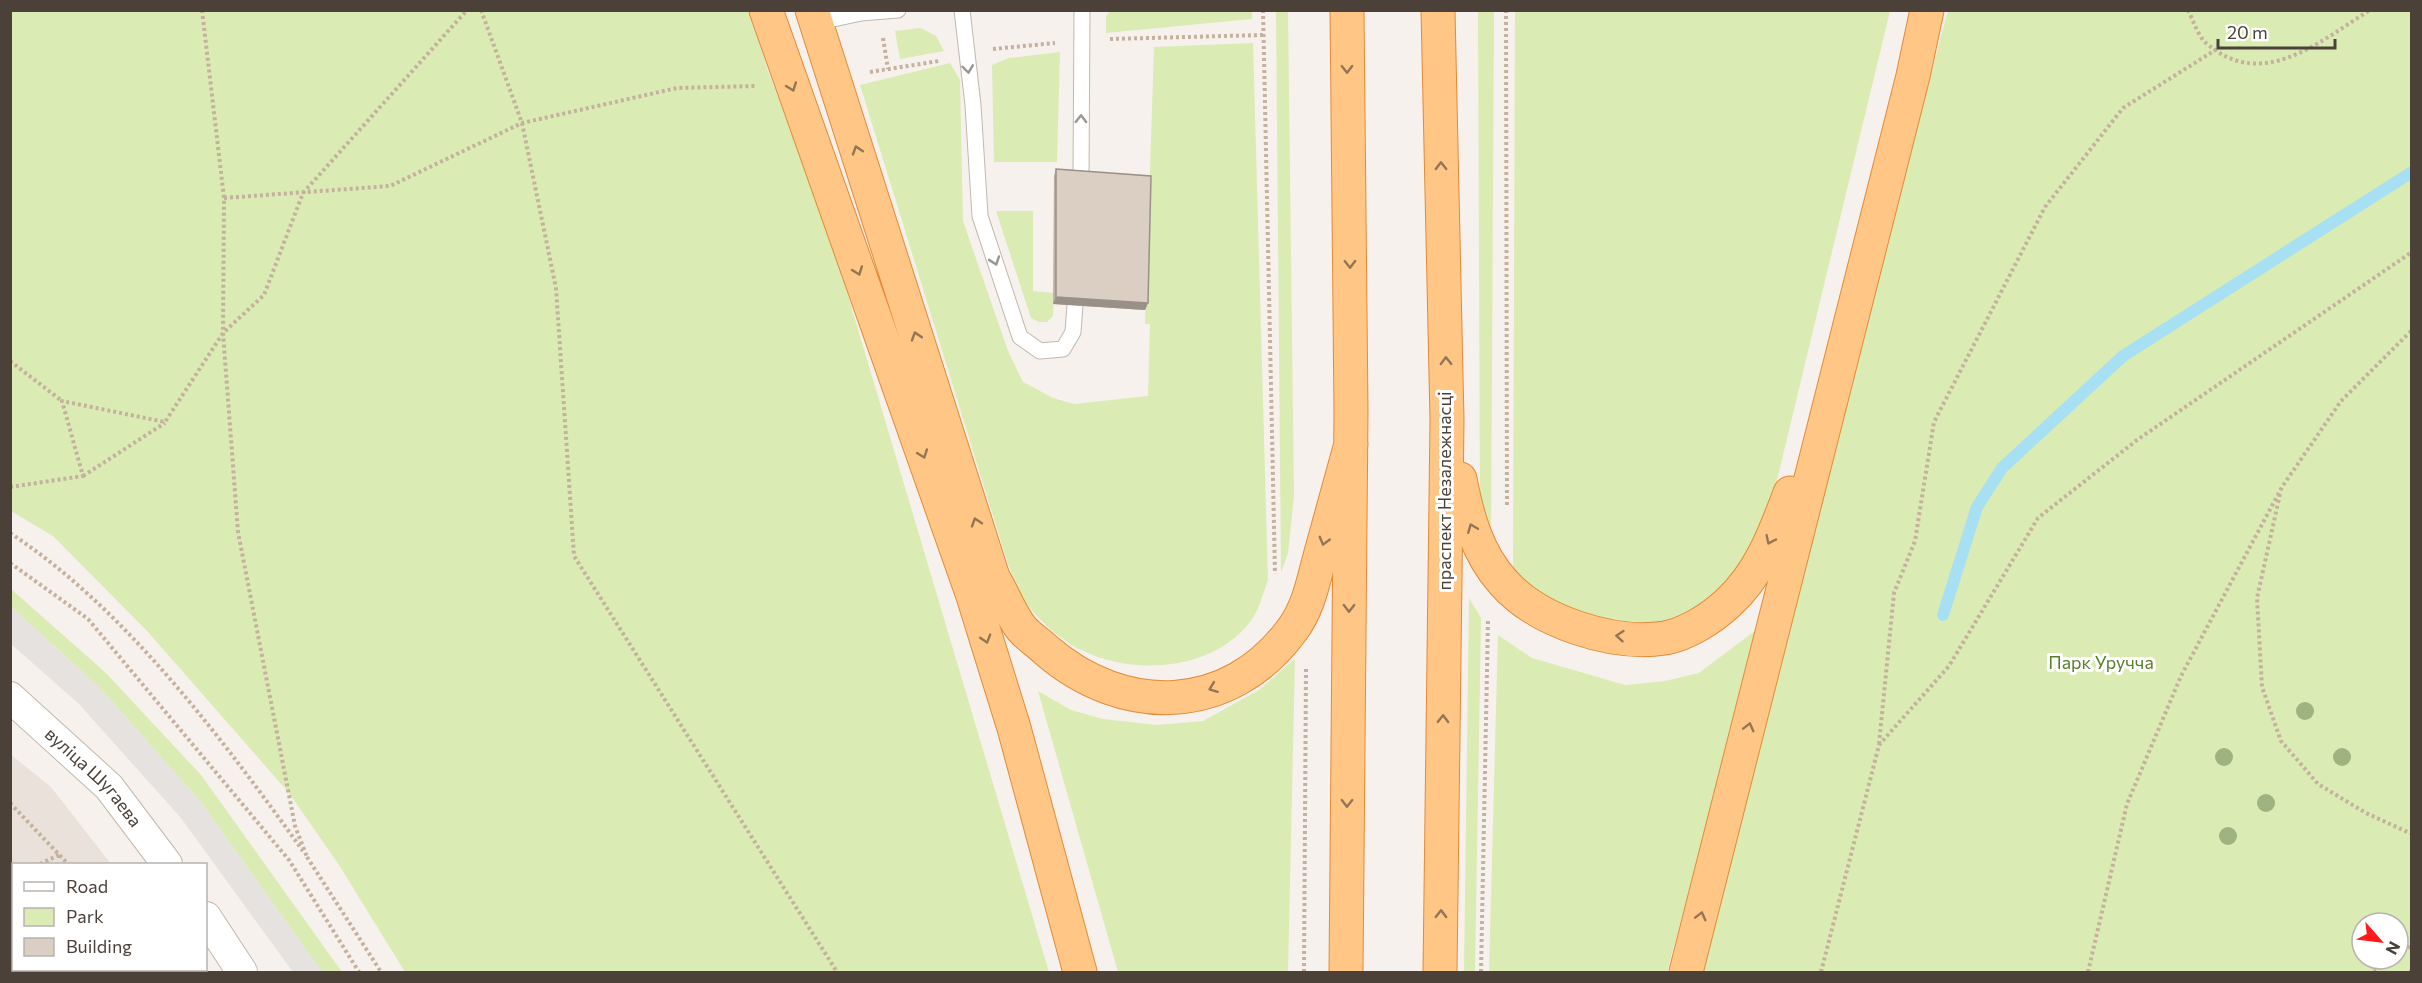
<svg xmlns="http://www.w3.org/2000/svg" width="2422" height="983" viewBox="0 0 2422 983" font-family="Commissioner,sans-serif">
  <rect width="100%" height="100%" fill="#f6f1ec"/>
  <path fill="#eae2da" d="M10,754L51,787L111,864H14V970H183L185,972H11Z"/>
  <path fill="#dbebb4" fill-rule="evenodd" d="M1111,10L1252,11V19L1106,33V16Z
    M10,11H749L768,71L827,225L1049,972H405L339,865L289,793L148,632L53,536L11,511Z
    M1276,11H1288L1294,496L1288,553L1281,573Z
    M1478,11H1494L1491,545L1480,512Z
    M1515,11H1890L1771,505L1753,551L1709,600L1677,617L1647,625L1620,626L1556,606L1513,570Z
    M1948,11H2411V972H1702L1801,588L1878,264ZM2362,923H2398V959H2362Z
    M921,28L936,36L944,51L900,59L895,31Z
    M1253,43L1268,580C1263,593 1259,611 1250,622C1212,671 1134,676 1081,650C1062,641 1041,622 1028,606C1019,596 1014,577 1008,564L860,85L950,63L960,80L963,221L1008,351L1023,382L1053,398L1074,404L1148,396L1150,324H1145L1154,47Z
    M1060,52L1057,162H994L992,65L1009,58Z
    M996,211H1033V291L1054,293L1053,316L1047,322H1039L1031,318Z
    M11,589L106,673L201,775L342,972H322L200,801L98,686L11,607Z
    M1469,598L1481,618L1475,972H1464Z
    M1760,627L1667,972H1489L1498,635L1532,658L1625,685L1665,681L1699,673Z
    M1295,659L1288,972H1118L1038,691L1071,710L1103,719L1157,725L1203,721L1259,690Z"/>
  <path fill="#e5e2e0" d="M11,607L98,686L200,801L322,972H293L181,818L79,704L11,644Z"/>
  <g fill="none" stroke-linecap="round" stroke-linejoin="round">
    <path stroke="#a8e0f3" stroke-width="12" d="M1943,615L1977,507L2002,468L2123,356L2412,172"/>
    <g stroke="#c2b8ae" stroke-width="17">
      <path id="service" d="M962,10L973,105L980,216L1020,337L1040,351L1063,349L1073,332L1075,305
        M815,23L861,13L898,10
        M1081,177L1082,10"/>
    </g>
    <g stroke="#c2b8ae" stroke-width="32">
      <g id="minor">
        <path id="s1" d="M10,697L109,787L167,864"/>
        <path d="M206,917L242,972"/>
      </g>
    </g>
    <g stroke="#e38a39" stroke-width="35">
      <path id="trunk" d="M766,10L973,596L1014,728L1080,972
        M812,10L993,577C1003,594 1010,614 1022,629C1029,637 1039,643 1046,650C1123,717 1229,716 1292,630C1310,606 1314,577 1322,549C1332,514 1341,479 1351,444
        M1438,10L1447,420L1440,972
        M1460,479C1467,516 1477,553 1503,582C1538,622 1613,646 1665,638C1687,634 1712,618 1728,603C1760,574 1775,533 1790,493
        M1346,972L1351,412L1347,10
        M1686,972L1913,76L1927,10"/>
    </g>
    <path stroke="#c5b19e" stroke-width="4" stroke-dasharray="3 3" stroke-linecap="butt" d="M202,10L224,198L223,333L238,532L295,826L307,857
      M481,10L522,123L556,288L574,556L837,972
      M1263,10L1275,574
      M1506,10L1507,508
      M2188,10C2193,20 2198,36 2206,43C2262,92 2319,42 2370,10
      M883,38L888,69
      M1110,39L1263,35
      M993,49L1055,43
      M870,72L939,61
      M224,198L390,186L522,123L677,88L755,86
      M10,361L62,401
      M83,476L165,423
      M10,487L83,476L62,401L165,422L223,333L264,295L303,193L467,10
      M2280,494L2257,598L2262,687L2281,741L2318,784L2366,813L2412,834
      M10,533C125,608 223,740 303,851
      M10,563L88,619L289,860L359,972
      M1879,744L1894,593L1915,541L1934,422L2045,207L2123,108L2217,49
      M10,803L68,864
      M307,857L381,972
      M40,864L61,854
      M10,880L14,878
      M2398,955L2412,945
      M137,970L139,972
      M1304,972L1306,669
      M1481,972L1488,620
      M1821,972L1879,745L1949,666L2038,518L2137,440L2412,252
      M2088,972L2127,804L2181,676L2282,487L2341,401L2412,330
      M2374,972L2393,959
      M2410,972L2412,970"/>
    <use href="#service" stroke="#fff" stroke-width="15"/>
    <use href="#minor" stroke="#fff" stroke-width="30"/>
    <use href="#trunk" stroke="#ffc685" stroke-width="33"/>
  </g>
  <g fill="#9fb381">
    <circle cx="2305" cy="711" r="9"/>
    <circle cx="2224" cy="757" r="9"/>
    <circle cx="2342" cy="757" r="9"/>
    <circle cx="2266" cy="803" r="9"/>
    <circle cx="2228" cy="836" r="9"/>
  </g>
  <path fill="#bcb1a8" d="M1056,169L1148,303L1145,310L1053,304L1054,176Z"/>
  <path fill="#999088" d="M1056,297L1148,303L1145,310L1053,304Z"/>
  <path fill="#dbcec3" stroke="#999088" stroke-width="1.5" d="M1056,169L1151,176L1148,303L1056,297Z
    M10,965L14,967V969H20L26,972H10Z"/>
  <defs><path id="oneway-chevron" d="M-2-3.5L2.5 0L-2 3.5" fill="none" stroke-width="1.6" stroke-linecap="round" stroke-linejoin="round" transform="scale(1.5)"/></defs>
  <g stroke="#9c9692">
    <use href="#oneway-chevron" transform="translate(968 69) rotate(83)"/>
    <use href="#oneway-chevron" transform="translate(1081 119) rotate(-89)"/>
    <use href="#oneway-chevron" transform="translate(995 261) rotate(71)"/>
  </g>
  <g stroke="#937657">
    <use href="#oneway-chevron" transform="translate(1347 69) rotate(89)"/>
    <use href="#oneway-chevron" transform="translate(792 87) rotate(70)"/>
    <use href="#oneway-chevron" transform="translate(857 150) rotate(-108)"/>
    <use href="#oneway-chevron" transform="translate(1441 166) rotate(-91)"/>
    <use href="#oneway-chevron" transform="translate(1350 264) rotate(89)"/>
    <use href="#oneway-chevron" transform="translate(858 271) rotate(70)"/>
    <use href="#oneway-chevron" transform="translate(916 336) rotate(-108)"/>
    <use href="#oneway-chevron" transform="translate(1446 361) rotate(-91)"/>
    <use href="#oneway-chevron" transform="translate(923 454) rotate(70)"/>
    <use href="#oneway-chevron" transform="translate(976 522) rotate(-108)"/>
    <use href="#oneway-chevron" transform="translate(1472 528) rotate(-112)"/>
    <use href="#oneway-chevron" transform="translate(1770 540) rotate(115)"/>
    <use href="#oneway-chevron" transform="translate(1324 541) rotate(105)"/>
    <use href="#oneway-chevron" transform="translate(1349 608) rotate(91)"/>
    <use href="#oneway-chevron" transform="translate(1620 636) rotate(-175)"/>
    <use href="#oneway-chevron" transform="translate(986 639) rotate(73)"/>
    <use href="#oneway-chevron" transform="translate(1213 688) rotate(159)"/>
    <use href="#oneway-chevron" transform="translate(1443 719) rotate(-89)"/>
    <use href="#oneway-chevron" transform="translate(1749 727) rotate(-76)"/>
    <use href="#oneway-chevron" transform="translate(1347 803) rotate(91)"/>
    <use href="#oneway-chevron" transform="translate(1441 914) rotate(-89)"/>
    <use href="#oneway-chevron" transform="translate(1701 916) rotate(-76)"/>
  </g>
  <g text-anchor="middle" stroke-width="6" stroke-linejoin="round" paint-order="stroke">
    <g font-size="18" fill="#4b4139" stroke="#fff">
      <text transform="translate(1445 491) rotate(-90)" y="6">праспект Незалежнасці</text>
      <text dy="6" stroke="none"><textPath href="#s1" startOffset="116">вуліца Шугаева</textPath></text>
    </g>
    <g font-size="18" fill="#578029" stroke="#fff">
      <text x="2101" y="669">Парк Уручча</text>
    </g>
  </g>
  <rect width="2422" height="983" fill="none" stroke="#4b4139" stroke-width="24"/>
  <rect x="12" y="863" width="195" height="108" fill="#ffffff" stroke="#b7b3b0" stroke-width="1.5"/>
  <rect x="24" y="882" width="30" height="9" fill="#ffffff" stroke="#b7b3b0" stroke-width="1.5"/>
  <text x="66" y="893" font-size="18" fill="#4b4139">Road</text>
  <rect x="24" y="908" width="30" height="18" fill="#dbebb4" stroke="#b7b3b0" stroke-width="1.5"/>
  <text x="66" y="923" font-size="18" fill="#4b4139">Park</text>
  <rect x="24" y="938" width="30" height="18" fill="#dbcec3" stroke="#b7b3b0" stroke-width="1.5"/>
  <text x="66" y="953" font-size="18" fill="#4b4139">Building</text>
  <g transform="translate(2380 941) rotate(118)"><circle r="28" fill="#ffffff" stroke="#b7b3b0" stroke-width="1.5"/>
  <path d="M0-4.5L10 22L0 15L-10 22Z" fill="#ff1a1b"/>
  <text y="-9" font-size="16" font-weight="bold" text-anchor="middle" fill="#4b4139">N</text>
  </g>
  <path d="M2218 39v9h117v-9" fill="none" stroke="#4b4139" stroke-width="3"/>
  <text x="2227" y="39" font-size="18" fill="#4b4139" stroke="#ffffff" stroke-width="4.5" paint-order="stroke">20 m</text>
</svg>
